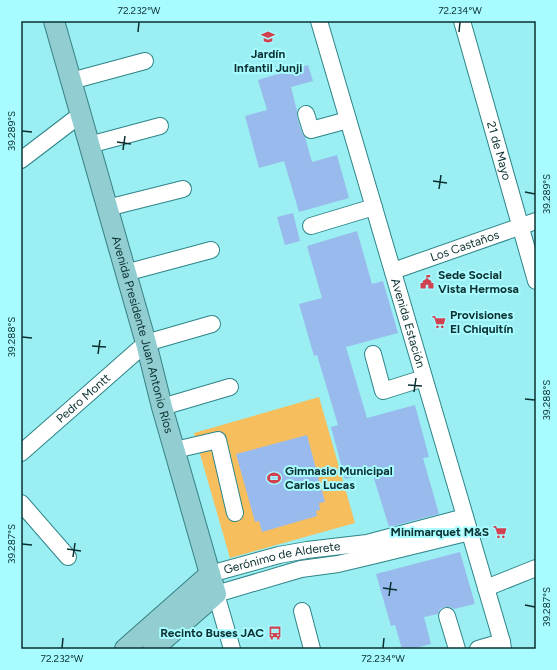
<svg xmlns="http://www.w3.org/2000/svg" width="557" height="670" viewBox="0 0 557 670" font-family="Figtree,sans-serif">
  <rect width="100%" height="100%" fill="#9beef1"/>
  <path fill="#f7be5d" d="M319,397L355,523L230,558L194,433Z"/>
  <path fill="#99baed" d="M308,65L313,81L291,87L297,111V117L302,133L305,137L312,162L337,155L349,198L299,212L284,161L259,168L245,116L267,110L258,80Z
    M293,213L300,241L285,245L277,217Z
    M357,231L372,284L383,281L398,333L346,347L367,418L415,405L429,457L423,458L439,514L389,527L372,472L345,479L331,427L338,425L317,355L314,356L299,304L322,298L307,246Z
    M307,435L325,502L319,503L320,510L316,511L317,516L262,532L259,521L255,522L236,454Z
    M460,552L475,604L454,609L450,607H445L440,609L438,614L424,617L431,644L412,649H402L395,625L391,626L376,574Z"/>
  <g fill="none" stroke-linecap="round" stroke-linejoin="round">
    <g stroke="#2e8588" stroke-width="18">
      <g id="minor">
        <path id="s1" d="M319,21L502,642L503,649"/>
        <path id="s2" d="M462,21L536,281"/>
        <path d="M71,81L145,61"/>
        <path d="M306,114L311,130L348,120"/>
        <path d="M89,145L160,126"/>
        <path d="M21,160L80,115"/>
        <path d="M107,208L183,189"/>
        <path d="M311,226L374,207"/>
        <path id="s3" d="M393,271L536,221"/>
        <path d="M125,273L211,250"/>
        <path d="M373,354L383,391L424,378"/>
        <path d="M162,407L230,387"/>
        <path d="M175,450L218,440L235,513"/>
        <path id="s4" d="M21,453L146,343L212,324"/>
        <path d="M21,503L68,557"/>
        <path id="s5" d="M210,574L279,555L307,550L367,543L465,517"/>
        <path d="M486,588L536,568"/>
        <path d="M302,611L312,649"/>
        <path d="M447,616L457,649"/>
        <path d="M232,649L216,594L301,569L338,564L376,555L470,532"/>
        <path d="M478,649L502,642"/>
      </g>
    </g>
    <g stroke="#348285" stroke-width="22">
      <g id="major">
        <path id="s6" d="M54,21L146,343L162,407L210,574L216,594L153,649"/>
        <path d="M125,649L210,574"/>
      </g>
    </g>
    <use href="#minor" stroke="#fff" stroke-width="16"/>
    <use href="#major" stroke="#92ced1" stroke-width="20"/>
  </g>
  <path fill="none" stroke="#0b3031" stroke-width="1.5" d="M138,32L139,22M459,32L460,22M22,131L32,132M117,142L131,144M123,150L125,136M433,181L447,183M439,189L441,175M525,192L535,194M22,337L32,338M92,346L106,347M98,354L100,340M408,385L422,386M414,392L416,378M525,399L535,400M22,544L32,545M67,549L81,551M73,557L75,543M383,588L397,590M389,596L391,582M525,605L535,607M62,648L63,638M383,648L384,638"/>
  <defs>
    <g id="school-bare" transform="scale(1.08)"><path d="M0-5L7-2L0 1L-7-2ZM-4 1L0 2.5L4 1V4Q0 6-4 4Z" fill="#d14150" stroke="#a8fcff" stroke-width="2.5" paint-order="stroke"/></g>
    <g id="civic-bare" transform="scale(1.08)"><path d="M-.6-6.5H3V-4.5H.6V-3L4-1V1h2V6H-6V1h2V-1L-.6-3ZM-1.2 2.5V6h2.4V2.5Z" fill="#d14150" stroke="#a8fcff" stroke-width="2.5" paint-order="stroke"/></g>
    <g id="supermarket-bare" transform="scale(1.08)"><path d="M-6-5.5h2.5l.6 2H6L4.5 2H-2.5L-4.4-4H-6ZM-1.5 3.2a1.3 1.3 0 1 0 .1 0ZM3 3.2a1.3 1.3 0 1 0 .1 0Z" fill="#d14150" stroke="#a8fcff" stroke-width="2.5" paint-order="stroke"/></g>
    <g id="stadium-bare" transform="scale(1.08)"><path d="M0-5a6.5 5 0 1 0 0 10a6.5 5 0 1 0 0-10ZM-3.5-1.8h7v3.6h-7Z" fill="#d14150" stroke="#a8fcff" stroke-width="2.5" paint-order="stroke"/></g>
    <g id="bus-bare" transform="scale(1.08)"><path d="M-5-6H5V4H4V6H2V4H-2V6H-4V4H-5ZM-3.5-4V0h7V-4ZM-3.5 1.2v1.5H-2V1.2ZM2 1.2v1.5H3.5V1.2Z" fill="#d14150" stroke="#a8fcff" stroke-width="2.5" paint-order="stroke"/></g>
  </defs>
  <g fill-rule="evenodd">
    <use href="#school-bare" x="268" y="37"/>
    <use href="#civic-bare" x="427" y="282"/>
    <use href="#supermarket-bare" x="439" y="322"/>
    <use href="#stadium-bare" x="274" y="478"/>
    <use href="#supermarket-bare" x="500" y="532"/>
    <use href="#bus-bare" x="275" y="633"/>
  </g>
  <g text-anchor="middle" stroke-width="4" stroke-linejoin="round" paint-order="stroke">
    <g font-size="12" font-weight="bold" fill="#0b3031" stroke="#a8fcff" text-anchor="start">
      <text x="268" y="58" text-anchor="middle">Jardín<tspan x="268" dy="14">Infantil Junji</tspan></text>
      <text x="438" y="279">Sede Social<tspan x="438" dy="14">Vista Hermosa</tspan></text>
      <text x="450" y="319">Provisiones<tspan x="450" dy="14">El Chiquitín</tspan></text>
      <text x="285" y="475">Gimnasio Municipal<tspan x="285" dy="14">Carlos Lucas</tspan></text>
      <text x="489" y="536" text-anchor="end">Minimarquet M&amp;S</text>
      <text x="264" y="637" text-anchor="end">Recinto Buses JAC</text>
    </g>
    <g font-size="12" fill="#0b3031" stroke="#a8fcff">
      <text dy="4" stroke="none"><textPath href="#s2" startOffset="135">21 de Mayo</textPath></text>
      <text dy="4" stroke="none"><textPath href="#s3" startOffset="76">Los Castaños</textPath></text>
      <text dy="4" stroke="none"><textPath href="#s1" startOffset="315">Avenida Estación</textPath></text>
      <text dy="4" stroke="none"><textPath href="#s6" startOffset="326">Avenida Presidente Juan Antonio Ríos</textPath></text>
      <text dy="4" stroke="none"><textPath href="#s4" startOffset="83">Pedro Montt</textPath></text>
      <text dy="4" stroke="none"><textPath href="#s5" startOffset="74">Gerónimo de Alderete</textPath></text>
    </g>
  </g>
  <rect width="557" height="670" fill="none" stroke="#a8fcff" stroke-width="44"/>
  <rect x="22" y="22" width="513" height="626" fill="none" stroke="#0b3031" stroke-width="1.5"/>
  <g font-size="10" text-anchor="middle" fill="#0b3031">
    <text x="139" y="14">72.232°W</text>
    <text x="460" y="14">72.234°W</text>
    <text transform="translate(11 131) rotate(-90)" y="4">39.289°S</text>
    <text transform="translate(546 194) rotate(-90)" y="4">39.289°S</text>
    <text transform="translate(11 337) rotate(-90)" y="4">39.288°S</text>
    <text transform="translate(546 400) rotate(-90)" y="4">39.288°S</text>
    <text transform="translate(11 544) rotate(-90)" y="4">39.287°S</text>
    <text transform="translate(546 607) rotate(-90)" y="4">39.287°S</text>
    <text x="62" y="662">72.232°W</text>
    <text x="383" y="662">72.234°W</text>
  </g>
</svg>
